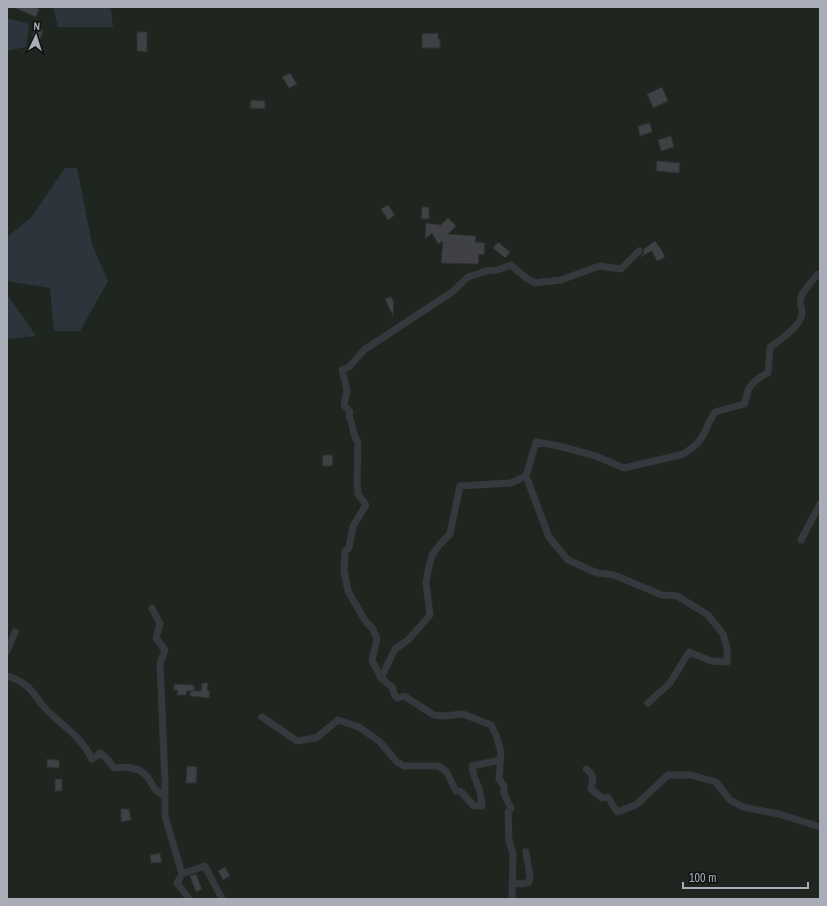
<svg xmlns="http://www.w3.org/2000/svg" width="827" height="906" viewBox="0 0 827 906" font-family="'Archivo Narrow',sans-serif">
  <rect width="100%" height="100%" fill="#161618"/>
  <path fill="#1e261f" d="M7,7H820V899H7Z"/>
  <path fill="#2c353c" d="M53,7H105L111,9L113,27H58Z
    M7,18L29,24L26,47L7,51Z
    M65,168H77L92,244L108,281L80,331H54L50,288L7,281V237L31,218Z
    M7,297H9L36,336L7,339Z"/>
  <path fill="#404145" stroke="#303034" d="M13,7H33L39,9L36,17Z
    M35,27L43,30L40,40L32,38Z
    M137,32H147V52L137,51Z
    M438,33V39H440V48H422V34Z
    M290,73L297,84L289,88L282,77Z
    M662,87L668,101L653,108L647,94Z
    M251,100L265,101V109L250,108Z
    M650,123L652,132L640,136L638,126Z
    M671,136L674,147L661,151L658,140Z
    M657,161L680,163L679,173L656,171Z
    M388,205L395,215L388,220L381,209Z
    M422,207H429V219H421Z
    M448,218L456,226L448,234L476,236L475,242L485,243L484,255L479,254L478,264L441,263L443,241L438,244L432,233L425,239L426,223L441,225Z
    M655,241L661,249L665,257L657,261L652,251L640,257L644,253V249Z
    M498,242L510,252L505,258L493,248Z
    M391,297L394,302L393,316L385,299Z
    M323,455H333L332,466H322Z
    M202,683H208L207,691H210L209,698L190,696V691H201Z
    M174,684L194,685V691H187L186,695H177L178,690H174Z
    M47,759L59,760V768L47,767Z
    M187,766L197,767L196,783H186Z
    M55,779H62V791H55Z
    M121,809H129L131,820L121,822Z
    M160,853L162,862L151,863L150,855Z
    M225,867L230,876L223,880L218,871Z
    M196,874L202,889L196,892L190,876Z"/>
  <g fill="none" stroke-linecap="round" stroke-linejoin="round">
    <path stroke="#37383d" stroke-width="7" d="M526,476L549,537L568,560L597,573L614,575L662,595L677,596L708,615L723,634L727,648V662L711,661L689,652L670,683L648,703
      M801,540L820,504
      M152,608L160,624L156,638L165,650L160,663L165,782V816L182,874L205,866L222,899
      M7,651L15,632
      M7,676C12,678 19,680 24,684C33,690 37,699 44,707C62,727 79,733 92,759L100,753L108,760L114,768L127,767L139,770L147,776L155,789L165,797
      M381,678L372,660L377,639L373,629L366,622L348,591L344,571L345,551L349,548L353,526L366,505L358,494L357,482L358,442C351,433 354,424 349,417L350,412L344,405L347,390L342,370L349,367L364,350L452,292L468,277L486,271L497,270L511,265L526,278L535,283L561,280L599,266L621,269L639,251
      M262,717L297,741L316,738L338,720L359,727L380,742L397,762L404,766H438L446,771L456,791H460L474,806H482L480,791L474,776L472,766L500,760
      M586,769C595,776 593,778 591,789L602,798L608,797L617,812L636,805L668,775H691L716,782L730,800L743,807L779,814L820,827
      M182,874L177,883L189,899
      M513,883L521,884L529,882L530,877L526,852
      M512,899L513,854L509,841L508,812L511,808L504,794V786L499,779L501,752L496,735L491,725L463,714L444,716L434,715L404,696L398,698L395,696L392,687L381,678L395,649L408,640L430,615L426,583L428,571L432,555L440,544L450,534L460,486L511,483L526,476L536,442L559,446L596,456L624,468L684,454L698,443L705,432L708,424L715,412L744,404C747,399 746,395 748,391C750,383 761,376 768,373L770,347C779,341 802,325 802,313C802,308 799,303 801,297C803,291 813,280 818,274H820"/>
  </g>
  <rect width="827" height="906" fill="none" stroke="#a8adb8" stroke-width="16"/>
  <g transform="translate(36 36) rotate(4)" stroke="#111113" stroke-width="3" paint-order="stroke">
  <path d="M0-3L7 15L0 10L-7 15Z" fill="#a8adb8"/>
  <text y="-6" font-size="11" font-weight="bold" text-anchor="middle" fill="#a8adb8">N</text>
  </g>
  <path d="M683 882v6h125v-6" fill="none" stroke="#a8adb8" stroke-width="2"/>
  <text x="689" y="882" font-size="12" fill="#a8adb8" stroke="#111113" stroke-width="3" paint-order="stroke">100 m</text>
</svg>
